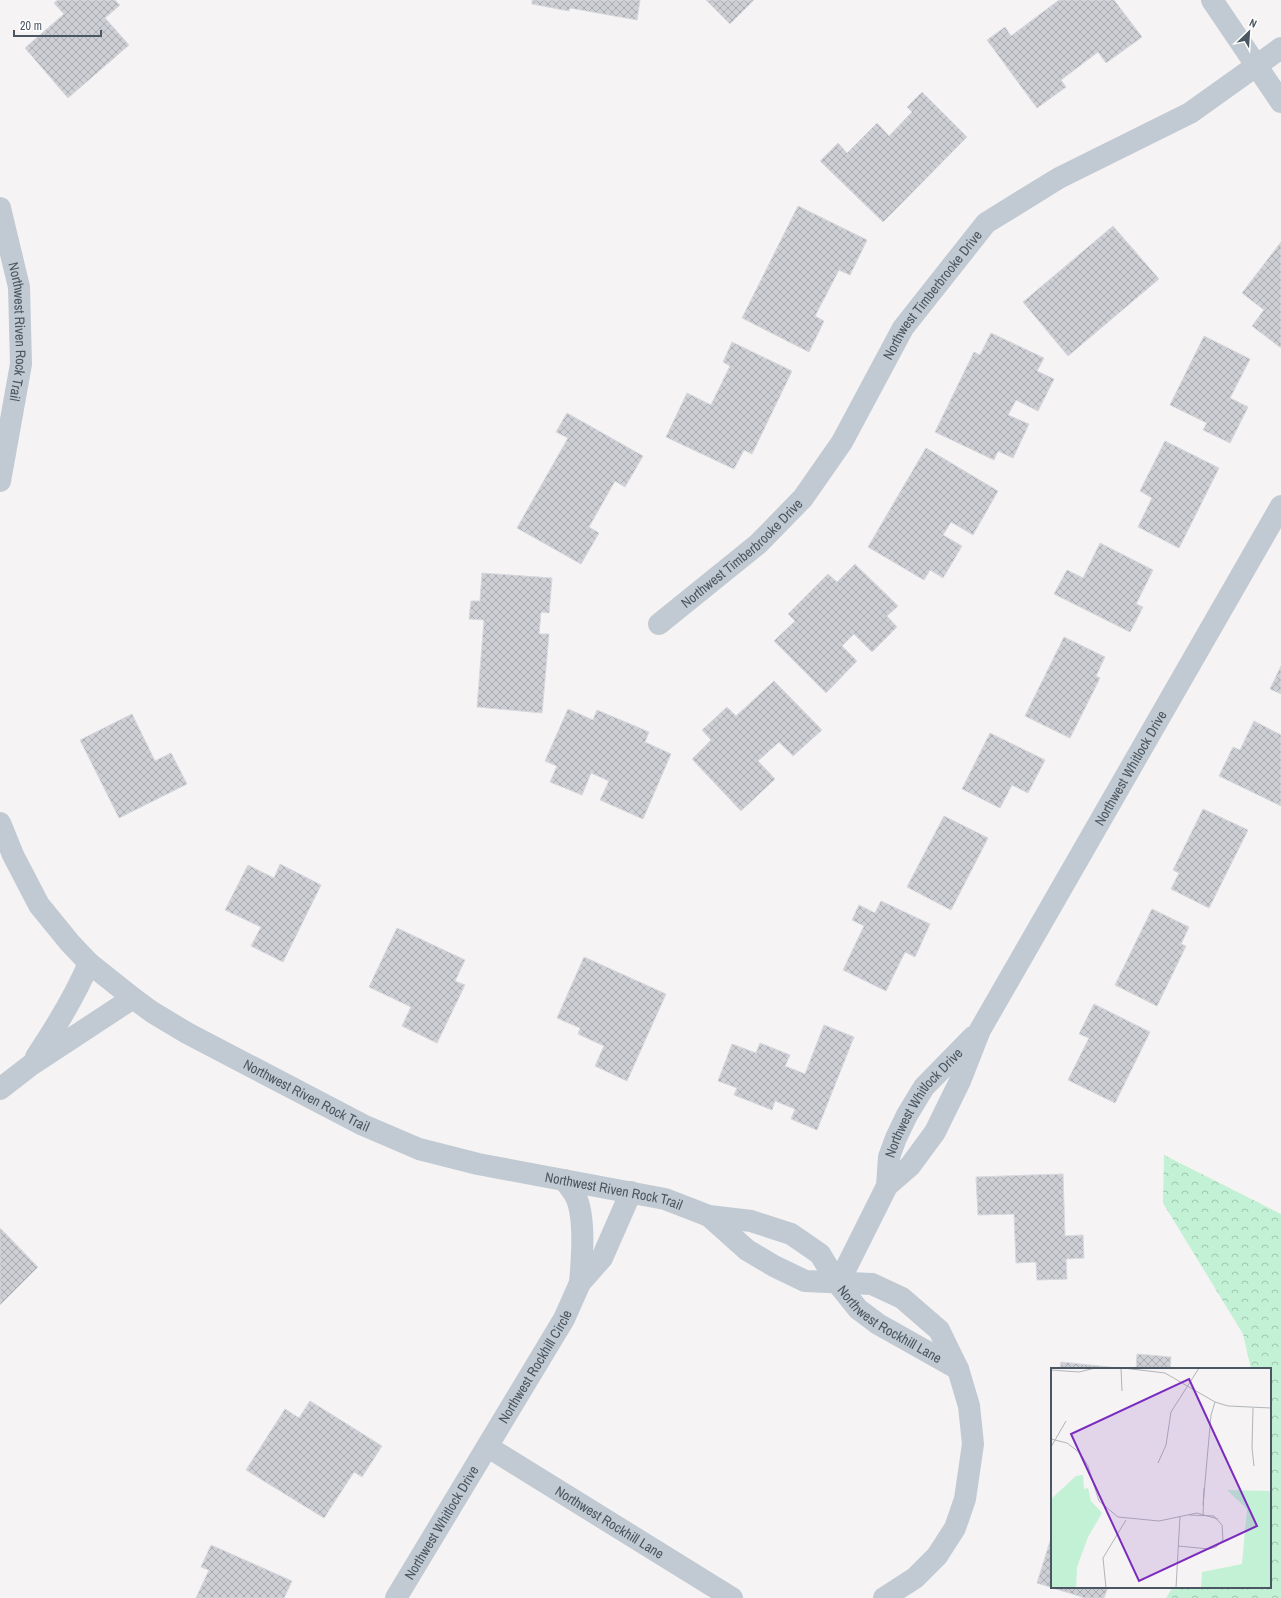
<svg xmlns="http://www.w3.org/2000/svg" width="1281" height="1598" viewBox="0 0 1281 1598" font-family="'Archivo Narrow',sans-serif">
  <defs>
    <pattern id="forest-crowns" width="20" height="18" patternUnits="userSpaceOnUse"><rect width="20" height="18" fill="#c3f1d5"/><path d="M2 6a3 3 0 1 1 6 0M12 15a3 3 0 1 1 6 0" fill="none" stroke="#a0c6b0"/></pattern>
    <pattern id="building-cross-hatch" width="8" height="8" patternUnits="userSpaceOnUse"><rect width="8" height="8" fill="#cdcfd5"/><path d="M0 0l8 8M0 8l8-8" fill="none" stroke="#a8abb0"/></pattern>
  </defs>
  <rect width="100%" height="100%" fill="#f5f3f3"/>
  <path fill="url(#forest-crowns)" d="M1164,1155L1281,1214V1598H1166L1173,1587H1270V1369H1251L1243,1334L1163,1203Z"/>
  <path fill="url(#building-cross-hatch)" stroke="#d7d9de" d="M58,0H115L120,5L105,18L129,45L68,98L25,48L64,14L54,3Z
    M532,0H640L637,20L570,8L569,11L532,4Z
    M706,0H754L730,24Z
    M1059,0H1114L1142,37L1106,63L1098,52L1061,80L1066,87L1037,108L987,40L1005,27L1011,36Z
    M922,92L967,137L883,222L820,161L838,143L847,153L877,123L889,136L912,112L907,107Z
    M798,206L867,240L850,275L839,270L815,316L824,321L809,352L742,318Z
    M1113,226L1159,279L1068,356L1023,302Z
    M1281,242V348L1252,326L1264,310L1242,293Z
    M991,333L1044,358L1037,371L1054,379L1038,411L1016,400L1008,415L1029,424L1013,458L998,451L994,460L935,432L974,352L980,355Z
    M1204,336L1250,359L1230,398L1248,407L1230,443L1203,430L1207,423L1170,405Z
    M732,342L792,371L752,454L744,450L734,469L666,437L687,393L711,405L730,366L723,362Z
    M567,413L643,456L625,487L615,481L589,527L599,533L581,564L517,528L568,438L556,432Z
    M1165,441L1219,468L1179,548L1138,527L1152,498L1140,491Z
    M926,448L998,491L973,535L951,522L943,535L962,546L943,578L930,570L924,580L868,547Z
    M1100,543L1153,570L1136,604L1143,607L1130,632L1054,594L1067,570L1083,578Z
    M855,564L898,606L887,616L897,627L872,652L854,634L842,646L857,661L826,693L774,641L795,621L788,614L828,574L837,582Z
    M482,573L552,578L549,613L541,612L539,634H549L542,713L477,707L484,620L469,619L471,601H480Z
    M1064,637L1105,657L1096,676L1100,678L1070,738L1025,716Z
    M1281,666V694L1270,689Z
    M774,681L822,730L793,756L779,742L758,761L775,779L741,811L692,759L711,740L702,730L727,707L736,716Z
    M568,709L593,720L597,710L649,732L645,742L671,754L643,819L600,800L609,781L591,773L582,795L550,782L557,766L545,761Z
    M132,714L155,761L171,753L187,784L119,818L80,740Z
    M1254,721L1281,735V806L1219,776L1233,747L1240,750Z
    M990,733L1045,760L1028,793L1012,785L1000,808L962,789Z
    M1203,809L1248,830L1209,908L1171,889L1179,873L1173,870Z
    M944,816L988,838L951,910L907,887Z
    M280,864L321,885L283,962L251,946L261,927L225,910L248,865L274,878Z
    M881,901L930,924L915,957L905,952L886,991L843,970L864,926L852,920L859,905L875,913Z
    M1152,909L1189,927L1181,944L1186,946L1157,1006L1115,985Z
    M397,928L465,960L455,981L465,985L437,1043L402,1026L411,1007L369,987Z
    M584,957L666,994L627,1081L595,1066L604,1046L578,1034L580,1028L557,1018Z
    M1094,1004L1150,1032L1115,1103L1068,1080L1089,1038L1079,1034Z
    M824,1025L854,1037L817,1130L791,1119L795,1109L775,1101L772,1110L734,1095L737,1088L718,1081L732,1044L756,1053L760,1043L790,1055L785,1066L805,1074Z
    M1063,1174L1065,1236L1083,1235L1084,1258L1066,1259L1067,1279L1037,1280L1036,1262L1016,1263L1014,1214L978,1215L976,1177Z
    M0,1228L38,1267L0,1305Z
    M1137,1354L1171,1357L1170,1369H1136Z
    M1061,1362L1129,1369H1060Z
    M310,1401L382,1446L362,1477L354,1472L324,1518L246,1470L285,1409L299,1418Z
    M1052,1535V1587H1108L1104,1598H1085L1037,1583Z
    M211,1545L292,1581L284,1598H196L209,1570L201,1567Z"/>
  <g fill="none" stroke-linecap="round" stroke-linejoin="round">
    <g stroke="#c1cad2" stroke-width="22">
      <path d="M1212,0L1281,102"/>
      <path id="s1" d="M0,208L19,287L21,364L0,481"/>
      <path id="s2" d="M659,624L758,544L803,498L842,442L903,328L986,223L1059,178L1190,113L1281,48"/>
      <path id="s3" d="M0,823L13,855L39,905L70,943L89,963L133,998L152,1012L187,1033L363,1125L419,1149L478,1164L665,1199L709,1216L751,1221L791,1234L820,1254L838,1284L858,1309L878,1324L958,1369"/>
      <path d="M36,1057C56,1027 75,996 89,963"/>
      <path d="M0,1089L31,1065L133,998"/>
      <path d="M564,1180C568,1185 572,1190 575,1195C586,1215 582,1261 580,1283"/>
      <path id="s4" d="M887,1186L889,1157L896,1138L907,1115L924,1087L973,1037"/>
      <path d="M709,1216L747,1250L774,1266L805,1281L872,1284L902,1298L939,1330L958,1369L969,1406L973,1444L965,1499L955,1528L937,1556L915,1578L884,1598"/>
      <path id="s5" d="M838,1284L887,1186L910,1166L935,1132L960,1081L980,1030L1281,506"/>
      <path id="s6" d="M488,1447L732,1598"/>
      <path id="s7" d="M396,1598L564,1319L580,1283L602,1258L631,1192"/>
    </g>
  </g>
  <g text-anchor="middle" stroke-width="3" stroke-linejoin="round" paint-order="stroke">
    <g font-size="14" fill="#4a5661" stroke="#fff">
      <text dy="5" stroke="none"><textPath href="#s2" startOffset="433">Northwest Timberbrooke Drive</textPath></text>
      <text dy="5" stroke="none"><textPath href="#s1" startOffset="126">Northwest Riven Rock Trail</textPath></text>
      <text dy="5" stroke="none"><textPath href="#s2" startOffset="109">Northwest Timberbrooke Drive</textPath></text>
      <text dy="5" stroke="none"><textPath href="#s5" startOffset="596">Northwest Whitlock Drive</textPath></text>
      <text dy="5" stroke="none"><textPath href="#s3" startOffset="423">Northwest Riven Rock Trail</textPath></text>
      <text dy="5" stroke="none"><textPath href="#s4" startOffset="94">Northwest Whitlock Drive</textPath></text>
      <text dy="5" stroke="none"><textPath href="#s3" startOffset="747">Northwest Riven Rock Trail</textPath></text>
      <text dy="5" stroke="none"><textPath href="#s3" startOffset="1067">Northwest Rockhill Lane</textPath></text>
      <text dy="5" stroke="none"><textPath href="#s7" startOffset="270">Northwest Rockhill Circle</textPath></text>
      <text dy="5" stroke="none"><textPath href="#s7" startOffset="88">Northwest Whitlock Drive</textPath></text>
      <text dy="5" stroke="none"><textPath href="#s6" startOffset="143">Northwest Rockhill Lane</textPath></text>
    </g>
  </g>
  <g transform="translate(1051 1368)">
    <rect width="220" height="220" fill="#f5f3f3"/>
    <path d="M32,107L33,121L37,120L40,133L51,145L37,169L26,199L25,220H0V131L25,108ZM176,122L220,123V220H150L151,204L191,196L196,141Z" fill="#c3f1d5"/>
    <path fill="none" stroke="#b1b4b9" stroke-width="1" d="M70,0L71,23M72,0L114,5L164,34L177,38L220,40M0,2L28,4L44,0M202,40L201,80L203,98M0,71L16,75L29,85L37,98L48,133L67,149L108,153L146,145L167,151M0,79L15,53M107,95L115,77L120,44L148,0M152,137L160,47L164,34M152,148L153,120M127,178L158,181L165,179L172,172L171,157L163,148L138,147M55,220L52,190L75,152M125,220L129,148"/>
    <path fill="#7b2cbf" fill-opacity="0.15" stroke="#7b2cbf" stroke-width="2" d="M138,11L206,158L88,213L20,66Z"/>
    <rect width="220" height="220" fill="none" stroke="#4a5661" stroke-width="2"/>
  </g>
  <g transform="translate(1249 32) rotate(25)" stroke="#ffffff" stroke-width="3" paint-order="stroke">
  <path d="M0-3L7 15L0 10L-7 15Z" fill="#4a5661"/>
  <text y="-6" font-size="11" font-weight="bold" text-anchor="middle" fill="#4a5661">N</text>
  </g>
  <path d="M14 30v6h87v-6" fill="none" stroke="#4a5661" stroke-width="2"/>
  <text x="20" y="30" font-size="12" fill="#4a5661" stroke="#ffffff" stroke-width="3" paint-order="stroke">20 m</text>
</svg>
